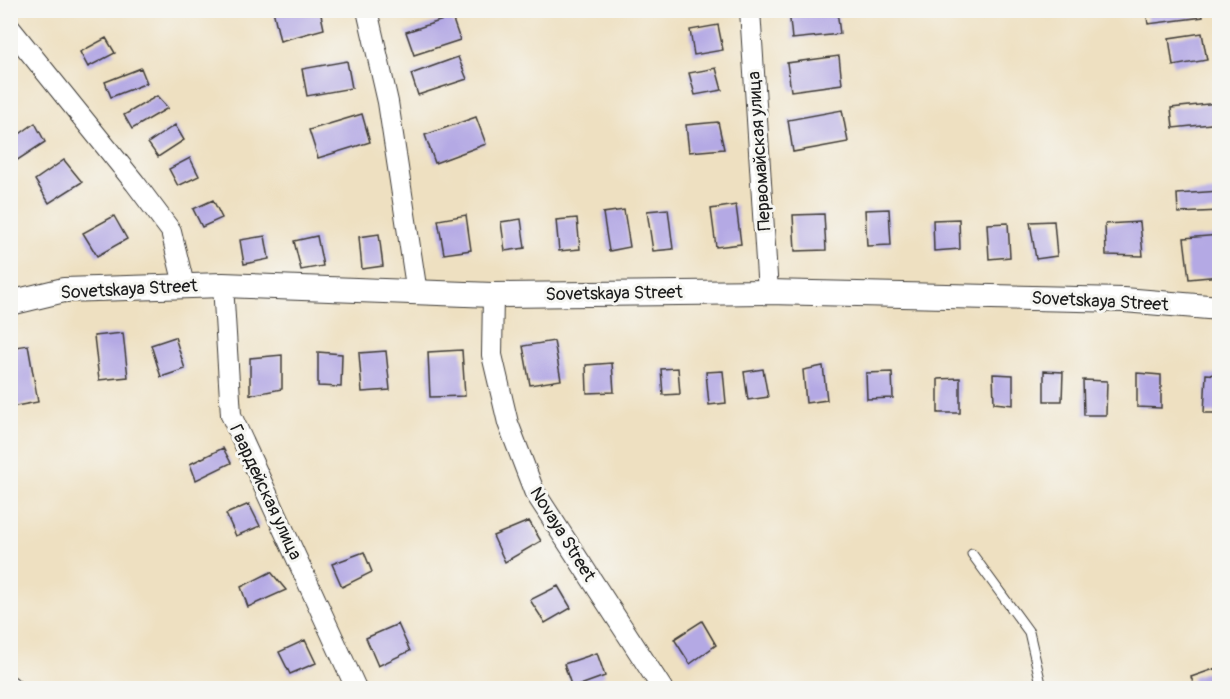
<svg xmlns="http://www.w3.org/2000/svg" width="1230" height="699" viewBox="0 0 1230 699" font-family="Pangolin,sans-serif">
  <rect width="100%" height="100%" fill="#f6f6f2"/>
  <filter id="ink" filterUnits="userSpaceOnUse"><feTurbulence type="fractalNoise" baseFrequency=".0167" numOctaves="2"/><feDisplacementMap in="SourceGraphic" scale="12" xChannelSelector="R" yChannelSelector="G"/><feConvolveMatrix kernelMatrix="1 2 1 2 8 2 1 2 1" color-interpolation-filters="sRGB"/></filter>
  <filter id="wash" filterUnits="userSpaceOnUse"><feTurbulence type="fractalNoise" baseFrequency=".008" numOctaves="4" result="noise"/><feDisplacementMap in="SourceGraphic" scale="24" xChannelSelector="R" yChannelSelector="G"/><feGaussianBlur stdDeviation="1.35" result="paint"/><feColorMatrix in="noise" values="0 0 0 0 0 0 0 0 0 0 0 0 0 0 0 0 0 1.4 0 .05"/><feComposite in="paint" operator="in"/></filter>
  <g filter="url(#wash)">
    <rect width="100%" height="100%" fill="#eee0c1"/>
    <g id="blocks">
      <path fill="#b4a9e4" d="M273,10H320L324,29L280,41Z
        M789,10H837L840,34L792,39Z
        M1146,10H1202L1203,17L1148,24Z
        M452,17L460,40L414,55L406,32Z
        M718,25L723,50L694,55L690,30Z
        M1202,33L1207,60L1173,66L1169,38Z
        M106,38L115,53L88,67L80,52Z
        M839,56L842,84L791,91L787,63Z
        M458,57L467,79L418,95L411,74Z
        M347,61L352,88L307,96L302,69Z
        M141,68L147,83L111,97L105,82Z
        M716,68L722,90L695,95L689,73Z
        M157,96L168,108L132,129L124,115Z
        M1217,103L1220,123L1173,128L1171,108Z
        M842,110L848,142L793,152L788,120Z
        M362,114L370,142L318,158L309,130Z
        M476,117L486,144L435,163L425,135Z
        M718,122L724,149L689,152L686,125Z
        M35,123L45,142L16,161L10,152V141Z
        M175,125L184,140L158,157L148,143Z
        M190,158L199,176L178,186L169,169Z
        M64,160L82,182L49,203L35,180Z
        M1220,191V211L1178,213L1177,194Z
        M213,200L222,218L202,227L193,209Z
        M736,205L741,244L716,247L711,209Z
        M668,209L673,249L653,251L647,211Z
        M889,209L891,245L867,246L865,210Z
        M624,210L630,247L609,251L603,213Z
        M824,214L826,250L795,251L793,215Z
        M466,215L471,250L444,254L438,220Z
        M114,216L127,239L97,256L83,233Z
        M577,218L580,249L559,251L556,220Z
        M521,219L525,248L505,251L501,222Z
        M959,219L960,249L934,251L933,220Z
        M1054,221L1057,256L1036,259L1030,222Z
        M1140,222L1143,256L1106,255L1105,224Z
        M1008,223L1010,257L989,259L987,224Z
        M379,234L383,266L362,269L359,237Z
        M1220,235V276L1189,279L1184,238Z
        M265,236L269,259L244,264L240,240Z
        M317,236L323,266L301,270L294,241Z
        M123,333L128,377L99,380L94,336Z
        M175,337L185,369L161,377L151,345Z
        M554,341L561,380L530,385L523,346Z
        M28,345L38,402L10,407V348Z
        M462,350L465,396L430,397L428,352Z
        M386,351L390,390L362,392L359,353Z
        M318,352L342,354L341,387L318,386Z
        M282,355V389L250,395V358Z
        M612,363L614,392L587,393L586,365Z
        M823,366L827,400L806,403L803,370Z
        M678,368L680,394L663,395L661,369Z
        M763,369L768,397L748,400L744,372Z
        M723,371L726,403L709,405L706,372Z
        M1044,371L1063,372L1062,401H1044Z
        M892,372L893,398L867,399L866,373Z
        M1137,373L1161,375V408L1137,407Z
        M993,374L1013,375V405L994,403Z
        M1206,374L1220,375V413H1204Z
        M960,378V413H938V379Z
        M1083,380L1107,381L1106,415H1084Z
        M223,448L231,463L196,480L190,464Z
        M249,504L260,526L236,536L226,514Z
        M529,521L541,541L505,562L493,536Z
        M364,552L372,572L342,587L332,564Z
        M271,572L286,590L248,607L241,587Z
        M558,586L571,608L545,623L530,600Z
        M702,621L716,645L690,664L674,639Z
        M398,624L410,651L378,666L366,638Z
        M305,640L316,663L290,674L279,652Z
        M597,653L605,676L572,688L564,664Z
        M1217,668L1220,675V688H1195L1191,677Z"/>
    </g>
  </g>
  <g filter="url(#ink)">
    <use href="#blocks" fill-opacity="0" stroke="#3c3935" stroke-width="1.5"/>
    <g fill="none" stroke-linecap="round" stroke-linejoin="round">
      <g stroke="#3c3935" stroke-width="11">
        <path id="service" d="M972,554L1029,632L1042,688"/>
      </g>
      <g stroke="#3c3935" stroke-width="22">
        <path id="minor" d="M367,10L388,102L417,293
          M750,10L768,292
          M10,28L135,183L171,231L184,285
          M223,285L231,415L356,688
          M493,295L492,355L508,423L534,491L662,688
          M10,686L12,688"/>
      </g>
      <g stroke="#3c3935" stroke-width="26">
        <path id="tertiary" d="M10,303L64,290L223,285L493,295L768,292L1124,300L1220,308"/>
      </g>
      <use href="#service" stroke="#fff" stroke-width="9"/>
      <use href="#minor" stroke="#fff" stroke-width="20"/>
      <use href="#tertiary" stroke="#fff" stroke-width="24"/>
    </g>
  </g>
  <g text-anchor="middle" stroke-width="6" stroke-linejoin="round" paint-order="stroke">
    <g font-size="18" fill="#1c1c1c" stroke="#f6f6f2">
      <text transform="translate(759 151) rotate(-94)" y="6">Первомайская улица</text>
      <text transform="translate(129 289) rotate(-3)" y="6">Sovetskaya Street</text>
      <text transform="translate(614 293) rotate(-1)" y="6">Sovetskaya Street</text>
      <text transform="translate(1100 301) rotate(3)" y="6">Sovetskaya Street</text>
      <text transform="translate(266 492) rotate(65)" y="6">Гвардейская улица</text>
      <text transform="translate(563 534) rotate(58)" y="6">Novaya Street</text>
    </g>
  </g>
  <rect width="1230" height="699" fill="none" stroke="#f6f6f2" stroke-width="36"/>
</svg>
